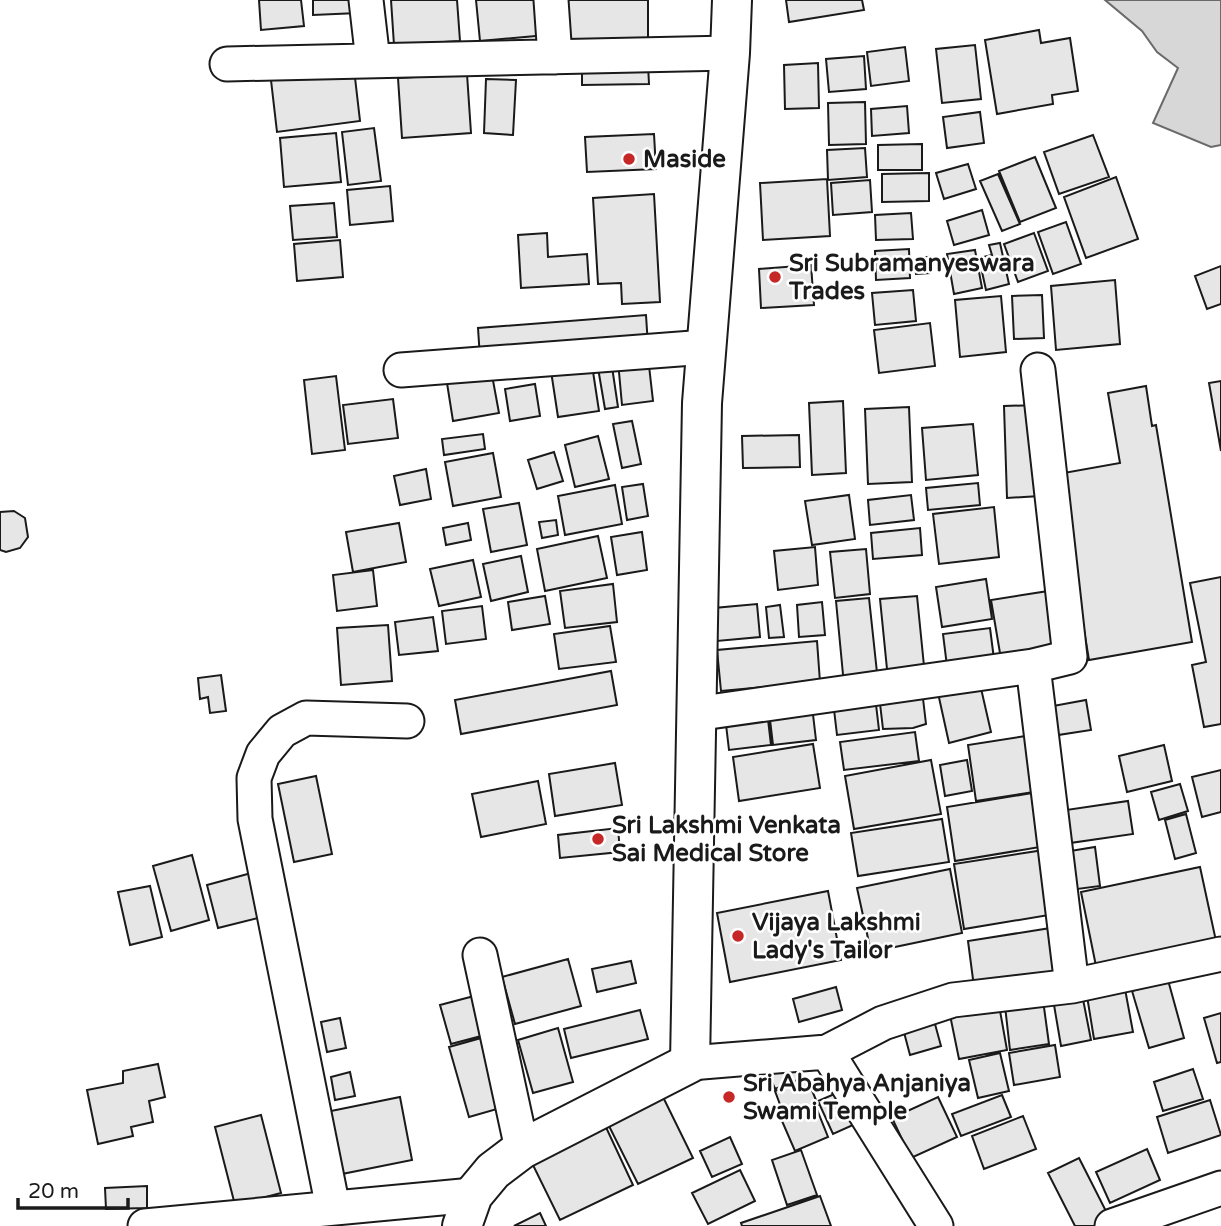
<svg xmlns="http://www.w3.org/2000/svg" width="1221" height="1226" viewBox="0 0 1221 1226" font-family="'Varela Round',sans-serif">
  <rect width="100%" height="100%" fill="#fff"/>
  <path fill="#d7d7d7" stroke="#6a6a6a" stroke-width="2" d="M1105,0H1221V145L1211,147L1153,123L1178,68L1157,52L1142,31Z"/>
  <path fill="#e6e6e6" stroke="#1a1a1a" stroke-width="2" d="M259,0H301L304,26L261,30Z
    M313,0H357L358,13L313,15Z
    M391,0H457L460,41L394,45Z
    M476,0H544L547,35L480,41Z
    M568,0H648V43L569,45Z
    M786,0H862L864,10L789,22Z
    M1039,30L1041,43L1070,38L1078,91L1052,95L1053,104L997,114L985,40Z
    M975,45L981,99L942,103L936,49Z
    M905,47L909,81L871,86L867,52Z
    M864,56L866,89L829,92L826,59Z
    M818,63L819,108L785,109L784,65Z
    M648,64L649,84L582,85V65Z
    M354,69L360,121L277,132L271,80Z
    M467,74L471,133L402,138L398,78Z
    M486,79L516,80L513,135L484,133Z
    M865,102L866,144L829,145L828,103Z
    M907,106L909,133L872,136L871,109Z
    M980,112L984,143L947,148L943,117Z
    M374,128L381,181L348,185L342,132Z
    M336,133L341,182L284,187L280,138Z
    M654,134L656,169L587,172L585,137Z
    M1093,135L1109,177L1059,194L1044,152Z
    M922,144V170H878V145Z
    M865,148L867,177L828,180L827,150Z
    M1035,157L1056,208L1020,222L999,171Z
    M968,164L976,189L944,199L936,173Z
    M929,173V201L882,202V174Z
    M998,174L1020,224L1002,231L980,181Z
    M1116,177L1138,239L1086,258L1064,197Z
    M827,179L830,236L763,240L760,183Z
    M870,180L872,212L833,215L831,183Z
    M390,186L393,221L350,225L347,190Z
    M654,194L660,302L622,304L621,283L598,284L593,198Z
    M334,203L337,237L293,240L290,206Z
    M982,210L989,235L954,245L947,221Z
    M911,213L913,239L876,240L875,215Z
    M1066,222L1081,264L1053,274L1038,232Z
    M547,233L548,257L587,254L589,284L521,288L518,235Z
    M1034,233L1048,271L1018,282L1004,244Z
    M340,240L343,277L297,281L294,244Z
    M1000,243L1009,284L986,290L979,258L992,255L989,245Z
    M909,249L910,278L876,280L875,251Z
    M975,250L982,288L954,294L947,254Z
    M928,257L930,273L916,274L914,259Z
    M811,265L814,305L761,308L759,269Z
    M1221,266V304L1207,309L1195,276Z
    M1115,280L1120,344L1056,350L1051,286Z
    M913,290L916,321L875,325L872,293Z
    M1042,295L1044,338L1014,339L1012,296Z
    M1001,296L1006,352L960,357L955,300Z
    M646,315L648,346L480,358L478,328Z
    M930,323L935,366L879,373L874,330Z
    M648,357L653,401L622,405L618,361Z
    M611,360L618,407L605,409L597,362Z
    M592,365L599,411L558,417L551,371Z
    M492,375L499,413L453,421L447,383Z
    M336,376L345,450L312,454L304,380Z
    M1221,381V451L1209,383Z
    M535,384L540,416L510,421L505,389Z
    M1146,386L1152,426L1156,425L1192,642L1089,660L1058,474L1120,463L1108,393Z
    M393,399L398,438L348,444L343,405Z
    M843,401L846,473L812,475L809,403Z
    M1037,405L1040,496L1007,498L1004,406Z
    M909,407L912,482L868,484L865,409Z
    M632,421L641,464L622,468L613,424Z
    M973,424L978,475L926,480L922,428Z
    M483,434L485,449L444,455L442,439Z
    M799,435L800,467L743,468L742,436Z
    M598,436L609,479L575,487L565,445Z
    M554,452L563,481L537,489L528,460Z
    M493,453L501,497L453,506L445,462Z
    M426,469L431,499L400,505L394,476Z
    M978,483L980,505L928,510L926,488Z
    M643,484L648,516L627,520L622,487Z
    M615,485L622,524L565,535L558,496Z
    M849,495L855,539L812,545L805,501Z
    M911,495L914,520L870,525L868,500Z
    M519,503L527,545L491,552L483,509Z
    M994,507L999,557L939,564L933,514Z
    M14,511L25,518L28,537L20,548L6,552L0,550V512Z
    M556,520L558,535L542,538L539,522Z
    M399,523L406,562L353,572L346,532Z
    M468,523L471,540L446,545L443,528Z
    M920,528L922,555L873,559L871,533Z
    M642,532L647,570L617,575L611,537Z
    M598,536L607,578L545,591L537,549Z
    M815,547L818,585L778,590L774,551Z
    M866,549L870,594L835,598L830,552Z
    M521,556L528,592L491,601L483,564Z
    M473,560L481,597L439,606L430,569Z
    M373,570L377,606L337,611L333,575Z
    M1221,577V724L1204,727L1192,665L1206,662L1190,583Z
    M986,579L992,619L942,627L936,587Z
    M613,584L617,622L565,628L560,591Z
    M1055,590L1064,648L1001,659L991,600Z
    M545,596L550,624L512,630L508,602Z
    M917,596L925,676L888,679L880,599Z
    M869,598L878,682L844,685L836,601Z
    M822,602L825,635L799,637L797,605Z
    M757,604L760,637L717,641L714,608Z
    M780,605L784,637L769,638L766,607Z
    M482,606L486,639L446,644L442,611Z
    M433,617L438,651L399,655L395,622Z
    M388,625L392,681L341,685L337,628Z
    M610,626L616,662L559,669L554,634Z
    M990,628L995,667L948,674L943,634Z
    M817,641L820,682L721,691L717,650Z
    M611,671L617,705L461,734L455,700Z
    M221,675L226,711L210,713L208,697L200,699L198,678Z
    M980,684L991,732L949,743L938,693Z
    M922,690L926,724L913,728L883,729L879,695Z
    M875,696L879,730L837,735L833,701Z
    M1086,700L1091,730L1058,735L1053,706Z
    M812,706L816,740L773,745L769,711Z
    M767,711L771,745L729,750L725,716Z
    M915,732L919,761L844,770L840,742Z
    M1032,735L1040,791L976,801L968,745Z
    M813,744L820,788L739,801L733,757Z
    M1164,745L1172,781L1127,792L1119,756Z
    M931,760L941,814L854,829L845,776Z
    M967,760L972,791L945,796L940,765Z
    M615,763L622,805L555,816L549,774Z
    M1221,770V812L1202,817L1192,777Z
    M316,776L332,854L294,862L278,784Z
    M538,781L546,824L481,837L472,794Z
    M1180,784L1188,811L1159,820L1151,792Z
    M1038,792L1046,846L955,861L947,807Z
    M1128,801L1133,834L1070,843L1066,810Z
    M1186,814L1196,853L1175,859L1165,820Z
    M942,819L949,862L858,876L851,833Z
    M618,828L620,852L560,858L558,835Z
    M1095,847L1100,886L1070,890L1064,852Z
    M1044,850L1055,914L964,929L954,864Z
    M192,855L209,920L171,931L153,866Z
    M1200,867L1216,941L1096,966L1081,892Z
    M950,869L962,933L871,952L857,888Z
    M255,872L266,916L218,928L207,885Z
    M150,886L162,937L130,945L118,892Z
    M828,891L841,960L730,982L717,913Z
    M1057,927L1064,973L974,987L968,941Z
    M568,959L581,1006L515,1024L502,977Z
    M631,961L636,983L597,992L592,969Z
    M1168,980L1184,1038L1149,1048L1132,991Z
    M836,987L842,1010L799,1022L793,999Z
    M1125,989L1133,1032L1094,1039L1087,996Z
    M1082,994L1091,1040L1061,1046L1053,999Z
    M474,996L485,1035L451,1044L440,1005Z
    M1043,1000L1049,1044L1010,1050L1005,1006Z
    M999,1005L1007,1050L959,1059L950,1015Z
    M640,1010L648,1039L571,1058L564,1029Z
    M932,1013L941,1046L910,1055L901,1021Z
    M1221,1013V1062L1217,1063L1204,1018Z
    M340,1018L346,1048L327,1052L321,1022Z
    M558,1028L573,1082L533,1093L518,1040Z
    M492,1035L511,1105L469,1117L449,1047Z
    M1055,1045L1060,1077L1014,1085L1009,1053Z
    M1000,1053L1009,1091L978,1098L969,1060Z
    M792,1060L800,1079L775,1089L767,1070Z
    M158,1064L165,1097L149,1101L153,1122L131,1127L133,1136L98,1144L87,1090L123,1083V1071Z
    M1193,1069L1203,1099L1163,1111L1154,1082Z
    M350,1072L355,1096L335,1100L331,1077Z
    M807,1078L818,1105L785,1118L775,1091Z
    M839,1092L853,1125L833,1134L818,1101Z
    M1002,1095L1011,1117L961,1136L952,1114Z
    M400,1097L412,1160L337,1175L326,1112Z
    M663,1097L693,1158L638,1184L608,1124Z
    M938,1097L957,1137L911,1158L892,1118Z
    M1210,1100L1221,1135L1168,1153L1157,1117Z
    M816,1107L828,1137L795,1151L782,1121Z
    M261,1115L281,1193L235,1205L215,1127Z
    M1023,1116L1036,1149L984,1169L972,1136Z
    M604,1123L633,1185L560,1220L530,1159Z
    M730,1137L742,1164L712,1177L700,1151Z
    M1147,1149L1160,1180L1110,1203L1096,1172Z
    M801,1150L817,1195L787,1205L772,1160Z
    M1079,1158L1110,1219L1096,1226H1075L1048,1173Z
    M740,1170L755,1201L708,1224L692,1193Z
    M147,1186V1208L106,1209L105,1188Z
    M820,1196L831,1226H742L741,1223Z
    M540,1213L546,1226H514Z"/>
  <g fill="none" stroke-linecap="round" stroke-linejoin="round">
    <g stroke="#1a1a1a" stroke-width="37">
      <path id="minor" d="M366,0L373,61
        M551,0L555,57
        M227,64L730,53
        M401,370L706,347
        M1038,370L1070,657L1033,666L1072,986
        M695,714L1033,666
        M480,955L522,1149
        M827,1052L936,1226
        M690,1063L827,1052L883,1023L953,1000L1072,986L1221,954
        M333,1208L255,819L254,778L263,754L282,731L306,718L407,721
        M145,1226L473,1195
        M1112,1226L1221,1188"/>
    </g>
    <g stroke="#1a1a1a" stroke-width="42">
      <path id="tertiary" d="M462,1226L473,1195L493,1171L522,1149L690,1063L702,403L730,53L732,0"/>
    </g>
    <use href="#minor" stroke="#fff" stroke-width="33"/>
    <use href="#tertiary" stroke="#fff" stroke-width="38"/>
  </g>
  <g fill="#c62828" stroke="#fff" stroke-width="2.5">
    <circle cx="629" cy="159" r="7"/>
    <circle cx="775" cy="277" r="7"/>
    <circle cx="598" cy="839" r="7"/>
    <circle cx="738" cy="936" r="7"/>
    <circle cx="729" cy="1097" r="7"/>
  </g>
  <g text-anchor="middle" stroke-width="5" stroke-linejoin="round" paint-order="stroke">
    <g font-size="24" font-weight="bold" fill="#1a1a1a" stroke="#fff" text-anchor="start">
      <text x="643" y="167">Maside</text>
      <text x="789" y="271">Sri Subramanyeswara<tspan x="789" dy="28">Trades</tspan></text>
      <text x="612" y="833">Sri Lakshmi Venkata<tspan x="612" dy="28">Sai Medical Store</tspan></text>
      <text x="752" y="930">Vijaya Lakshmi<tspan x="752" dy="28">Lady's Tailor</tspan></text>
      <text x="743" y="1091">Sri Abahya Anjaniya<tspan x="743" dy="28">Swami Temple</tspan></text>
    </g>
  </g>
  <path d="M18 1198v10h110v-10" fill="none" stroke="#1a1a1a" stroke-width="3.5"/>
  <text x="28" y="1198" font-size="21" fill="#1a1a1a" stroke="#ffffff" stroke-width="5" paint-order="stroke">20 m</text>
</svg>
